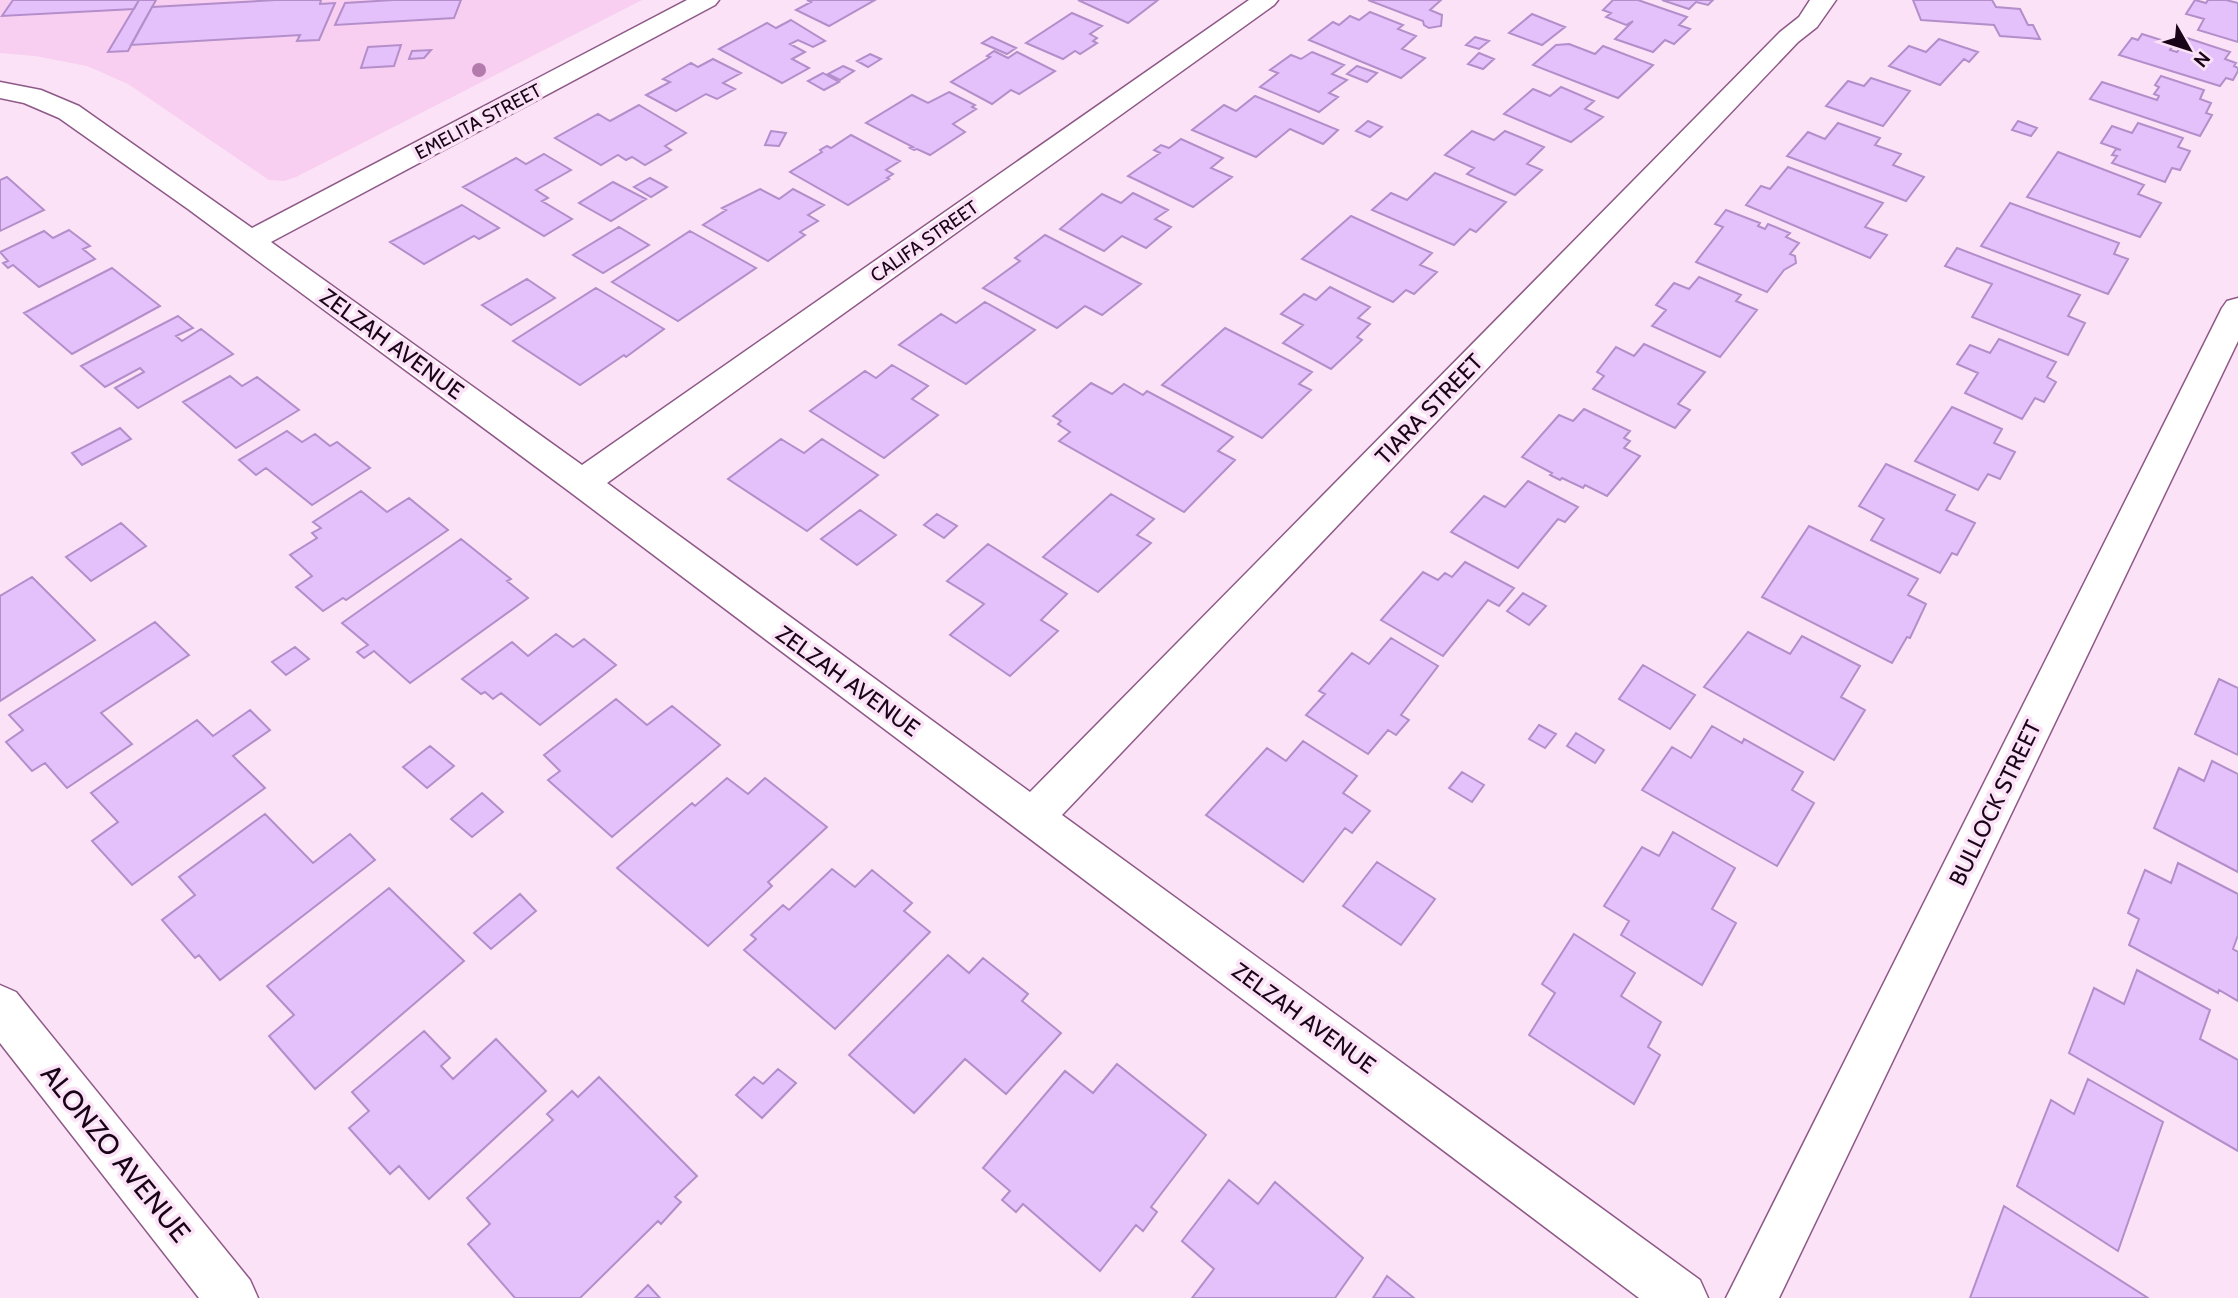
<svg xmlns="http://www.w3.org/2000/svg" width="2238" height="1298" viewBox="0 0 2238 1298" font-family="Cabin,sans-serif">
  <rect width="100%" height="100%" fill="#fbe2f6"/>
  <path fill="#f8cff1" d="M0,0H642L296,177L284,181L269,180L128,84L87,66L35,56L0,53Z"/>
  <path fill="#e5c1fb" stroke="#b38eca" stroke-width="2" d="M13,0H139L134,9L2,16Z
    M139,0H156L128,51L108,52Z
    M276,0H321L320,4L335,3L319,40L297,41L300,35L131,45L152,7Z
    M393,0H461L454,18L335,25L345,3Z
    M807,0H875L829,26L796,10L811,2Z
    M1078,0H1158L1128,23Z
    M1368,0H1441L1430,10L1442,15L1441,26L1429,28L1424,25L1423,21Z
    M1613,0H1638L1687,17L1679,25L1690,29L1674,44L1665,40L1653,52L1615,39L1633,21L1626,25L1606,17L1611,13L1603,10Z
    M1662,0H1713L1708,5L1696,2L1689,9Z
    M1913,0H1992L1996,7L2020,9L2028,25H2033L2040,39L2000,36L1994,25L1921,20Z
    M2195,0L2206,3L2208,0H2226L2238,3V42L2198,30L2204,19L2186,14Z
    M1370,12L1403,25L1398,29L1416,36L1402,49L1425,58L1401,78L1309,40L1333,22L1339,25L1350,16L1359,20Z
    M1072,13L1102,26L1090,34L1097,38L1093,41L1097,43L1080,54L1075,51L1063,59L1026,43Z
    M1532,14L1542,18L1565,27L1542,45L1509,33Z
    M791,20L825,41L813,47L798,40L790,44L805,52L792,59L809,68L782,83L719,49L767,23L776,28Z
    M2142,34L2174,44L2170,50L2177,52L2187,38L2230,52L2225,59L2236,63L2234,66L2238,68V71L2233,80L2226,78L2220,86L2119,55L2132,38L2138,40Z
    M992,37L1016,48L1007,54L982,43Z
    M1475,37L1489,41L1479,49L1466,45Z
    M1939,39L1978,52L1969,62L1964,59L1940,85L1889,66L1909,46L1926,52Z
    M1569,44L1595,54L1603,46L1653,65L1618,98L1533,65L1556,45Z
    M401,45L394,66L361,68L368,47Z
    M431,50L424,58L409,59L412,51Z
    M994,51L1008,58L1017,52L1055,71L1019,94L1011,90L992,104L951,82L990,57L987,56Z
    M1312,52L1344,65L1332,74L1347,80L1329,93L1338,97L1319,112L1260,87L1278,73L1270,70L1291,55L1301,59Z
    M1479,53L1494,59L1483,69L1468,64Z
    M870,54L881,59L868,67L857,61Z
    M713,59L741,73L723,83L735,89L717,99L706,94L676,111L646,95L670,82L663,79L691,63L698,67Z
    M843,66L854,71L840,80L828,74Z
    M1357,66L1377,73L1367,82L1347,74Z
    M823,73L839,82L824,90L808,81Z
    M2161,76L2204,90L2200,99L2211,103L2206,113L2212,115L2200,136L2090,99L2102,82L2157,100L2159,96L2154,94L2159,87L2155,85Z
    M1871,78L1910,91L1883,126L1826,106L1848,81L1864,86Z
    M1561,87L1594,101L1585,109L1603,117L1571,142L1504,114L1533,89L1550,96Z
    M949,92L975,105L972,107L976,109L953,124L965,132L930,155L917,149L914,150L910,148L913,147L866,123L912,95L928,103Z
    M1255,96L1338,130L1323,144L1290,129L1256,157L1192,130L1224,105L1236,111Z
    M639,105L686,133L665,146L671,150L645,165L632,157L626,160L618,155L601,165L555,138L598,114L610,121Z
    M1368,121L1382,127L1370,137L1356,131Z
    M2018,121L2037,128L2031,136L2012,130Z
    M1838,123L1880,138L1875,145L1901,154L1893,165L1924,177L1906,201L1787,156L1808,132L1825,139Z
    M2138,123L2183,138L2178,147L2190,151L2180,170L2172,168L2165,182L2112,163L2117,156L2112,155L2116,149L2121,150L2101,143L2112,126L2132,133Z
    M771,131L786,133L779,146L765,145Z
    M1472,131L1494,140L1505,131L1544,147L1527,164L1542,170L1515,195L1467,174L1474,168L1445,155Z
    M851,135L900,161L886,170L893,174L887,178L889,179L848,205L790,172L822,152L820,150L827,146L831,148Z
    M1181,139L1223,158L1211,168L1232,177L1193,207L1128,176L1160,153L1154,150L1161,145L1169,148Z
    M2058,152L2144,185L2138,194L2161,203L2140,237L2027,197Z
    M544,154L571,170L536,190L548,198L542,201L572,219L544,236L463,187L516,158L526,164Z
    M1788,167L1883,203L1865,227L1887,235L1870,258L1746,205L1761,186L1770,189Z
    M1435,173L1506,202L1476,232L1470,229L1454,245L1372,210L1391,193L1407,200Z
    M7,177L44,210L0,231V180Z
    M650,178L667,187L651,197L634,187Z
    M613,182L646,199L611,221L579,203Z
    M760,189L779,199L793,189L824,205L808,215L818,221L800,232L805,235L768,261L703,225L726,210L722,208Z
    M1133,193L1168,210L1155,219L1171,227L1146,248L1122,236L1104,251L1060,229L1102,194L1121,203Z
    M2010,203L2119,243L2114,254L2128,259L2108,294L1981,246Z
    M462,205L499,228L479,239L474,236L424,264L390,242Z
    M1726,210L1760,223L1758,226L1765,229L1768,224L1790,233L1786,237L1799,243L1790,254L1795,256L1796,263L1784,270L1767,292L1696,262L1723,227L1715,224Z
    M1351,216L1432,253L1420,265L1437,272L1414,294L1406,290L1393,302L1302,259Z
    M619,227L649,245L603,273L573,255Z
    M69,230L90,246L83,249L95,259L39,287L13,265L8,268L3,263L8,261L0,252L44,231L53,238Z
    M690,231L756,268L678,321L612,282Z
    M1045,235L1141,284L1102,315L1085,306L1057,328L983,288L1020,261L1015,258Z
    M1957,248L2080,295L2068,316L2085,323L2068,355L1972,317L1992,284L1945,266Z
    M112,268L160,306L72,354L24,313Z
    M1699,277L1741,295L1736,301L1757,310L1720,357L1652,326L1666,310L1656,305L1674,283L1689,289Z
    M527,279L555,298L511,325L482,305Z
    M1330,287L1370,307L1358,318L1370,324L1357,337L1362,340L1331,369L1283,343L1303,325L1281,314L1304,294L1316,300Z
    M596,288L664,329L626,357L624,355L580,385L513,341Z
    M985,302L1035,330L966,384L899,345L941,314L956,323Z
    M178,316L193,328L176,336L182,341L201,329L233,354L138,408L115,388L144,372L140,368L105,387L81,366Z
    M1225,328L1312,372L1299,384L1311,390L1262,438L1162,385Z
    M1999,339L2056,362L2047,377L2056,382L2044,402L2035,398L2022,419L1965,393L1978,373L1957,364L1970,345L1990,353Z
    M1644,344L1705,372L1678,404L1690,410L1675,428L1593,389L1604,376L1597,372L1616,347L1634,356Z
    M892,365L928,386L912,399L938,415L884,458L810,411L865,371L876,378Z
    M230,376L242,386L257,377L299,410L236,448L183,402Z
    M1091,383L1112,394L1124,384L1143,395L1147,391L1233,437L1218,451L1235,460L1184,512L1059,441L1070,432L1058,424L1061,421L1053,416Z
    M1952,407L2002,429L1994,443L2015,452L2000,479L1988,474L1978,490L1915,461Z
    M1584,409L1630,431L1624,438L1630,441L1624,448L1640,456L1607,496L1585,485L1583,488L1562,478L1560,480L1550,475L1552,473L1522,457L1559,415L1573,421Z
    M120,428L131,439L82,465L72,453Z
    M287,431L302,442L315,434L330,446L337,442L370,468L312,505L266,468L256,475L239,460Z
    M781,439L804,453L822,439L878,475L807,531L728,479Z
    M1886,464L1955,495L1946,510L1975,523L1957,555L1952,553L1940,573L1871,540L1884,519L1859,506Z
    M1528,481L1578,507L1565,522L1558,519L1518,568L1451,532L1484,496L1505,507Z
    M361,491L387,512L409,498L448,530L346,600L343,598L323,611L296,587L312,576L290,555L317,538L312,533L321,528L313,522Z
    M1111,494L1154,519L1137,535L1151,543L1098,592L1043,557Z
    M860,510L896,535L857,565L821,539Z
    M937,514L957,526L944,538L924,525Z
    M121,523L146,546L91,581L66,557Z
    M1809,526L1918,579L1908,595L1926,604L1910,638L1907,637L1892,663L1762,597Z
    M461,539L511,579L507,581L528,598L410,683L374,651L364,658L357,652L368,645L342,623Z
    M988,544L1067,594L1041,620L1058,631L1010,676L950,635L984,604L947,581Z
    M1465,562L1514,588L1499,606L1488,600L1443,656L1381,620L1423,572L1438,580L1445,573L1452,577Z
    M32,577L95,640L0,701V596Z
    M1523,593L1546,606L1529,625L1507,611Z
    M155,622L189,655L101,713L132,744L67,788L45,763L32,771L6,742L23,730L9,715Z
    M1748,632L1790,654L1802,636L1860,666L1841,697L1865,710L1834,760L1704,687Z
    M556,634L573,647L584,639L616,665L540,725L501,693L493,699L485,692L481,694L462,679L512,642L528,656Z
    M1391,638L1438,666L1401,715L1409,720L1396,735L1388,730L1368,754L1306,715L1325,694L1319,691L1352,653L1369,664Z
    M295,647L309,659L286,675L272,662Z
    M1643,665L1695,695L1670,729L1619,699Z
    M2219,679L2238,688V755L2195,734Z
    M616,699L647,725L672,706L720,745L612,837L548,780L560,771L544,755Z
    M250,710L270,730L233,756L265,788L132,885L92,841L118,822L91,793L197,720L213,736Z
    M1539,725L1556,734L1545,748L1529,739Z
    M1712,726L1742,743L1744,739L1803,772L1792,790L1814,803L1777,866L1642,790L1672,747L1691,758Z
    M1576,733L1604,750L1595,763L1567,746Z
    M1303,741L1357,776L1343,793L1370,811L1352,833L1345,828L1303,882L1206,815L1267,748L1286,761Z
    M430,746L454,766L427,788L403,767Z
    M2212,761L2238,774V872L2154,828L2179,768L2204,781Z
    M1462,772L1484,785L1472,802L1449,788Z
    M727,778L748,794L765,778L827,827L768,882L772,886L708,946L617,868L692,803L695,806Z
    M482,793L503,812L472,837L451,819Z
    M265,814L313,863L350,834L375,860L220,980L199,955L195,958L162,920L195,895L179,877Z
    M1673,832L1735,868L1712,909L1736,923L1702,985L1621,935L1629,921L1604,906L1642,847L1659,856Z
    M1377,862L1435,899L1401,945L1343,906Z
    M2178,863L2238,894V935L2233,949L2238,952V1001L2219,990L2218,993L2129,945L2139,919L2128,913L2145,870L2171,883Z
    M832,869L855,887L872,870L912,903L904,911L930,932L835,1029L744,950L756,939L751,935L783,905L789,910Z
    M389,888L464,961L315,1089L269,1036L294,1015L267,986Z
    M520,894L536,911L491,949L474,933Z
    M1574,934L1635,973L1621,996L1661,1022L1648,1047L1660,1055L1634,1104L1529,1035L1555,993L1542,984Z
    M948,955L969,973L983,958L1028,994L1022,1001L1061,1033L1006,1094L965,1059L914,1113L849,1055Z
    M2137,970L2210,1010L2200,1039L2238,1060V1151L2069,1053L2094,988L2124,1004Z
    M424,1031L450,1058L441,1066L453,1079L496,1039L546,1091L429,1199L399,1166L390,1174L349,1128L369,1111L352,1092Z
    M1117,1064L1206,1135L1151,1207L1157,1212L1143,1231L1136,1225L1100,1271L1023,1204L1016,1212L1002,1200L1010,1191L983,1168L1065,1071L1093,1093Z
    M778,1069L796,1083L762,1118L736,1095L754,1077L763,1084Z
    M599,1077L697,1176L675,1197L681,1202L661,1224L658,1221L580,1298H515L468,1244L490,1224L467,1198L553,1120L547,1114L572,1091L578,1097Z
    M2088,1079L2163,1122L2118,1251L2017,1186L2051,1100L2074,1114Z
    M1229,1180L1258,1204L1275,1182L1363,1258L1335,1298H1192L1214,1269L1182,1241Z
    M2004,1206L2148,1298H1970Z
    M1387,1276L1414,1298H1373Z
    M648,1285L660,1298H635Z"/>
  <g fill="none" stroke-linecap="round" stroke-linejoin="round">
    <g stroke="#8e5987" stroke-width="3">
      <path id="minor" d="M687,0H719L715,5L271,242L582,465L1249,0H1278L1274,5L607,483L1030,792L1780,32L1799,17L1810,0H1836L1817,27L1798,42L1062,815L1700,1280L1708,1298H1639L570,492L188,209L59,118L24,103L0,98V82L41,90L79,106L252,228Z
        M2238,298V341L1779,1298H1726L2222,308L2227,301Z
        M0,985L16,992L250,1280L258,1298H199L0,1043Z"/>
    </g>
    <use href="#minor" fill="#fff" fill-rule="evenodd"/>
  </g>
  <circle fill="#b27bab" cx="479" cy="70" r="7"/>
  <g text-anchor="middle" stroke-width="7" stroke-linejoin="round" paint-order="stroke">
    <g font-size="19" fill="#190517" stroke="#fbe2f6">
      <text transform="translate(478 121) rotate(-28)" y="7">EMELITA STREET</text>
      <text transform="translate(924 241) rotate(-35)" y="7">CALIFA STREET</text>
    </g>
    <g font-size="23" fill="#190517" stroke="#fbe2f6">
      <text transform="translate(392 344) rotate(36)" y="8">ZELZAH AVENUE</text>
      <text transform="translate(1429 409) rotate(-46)" y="8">TIARA STREET</text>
      <text transform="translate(848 681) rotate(36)" y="8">ZELZAH AVENUE</text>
      <text transform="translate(1995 803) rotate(-64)" y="8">BULLOCK STREET</text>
      <text transform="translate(1304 1018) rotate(36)" y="8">ZELZAH AVENUE</text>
    </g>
    <g font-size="28" fill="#190517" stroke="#fbe2f6">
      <text transform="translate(116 1153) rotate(51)" y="10">ALONZO AVENUE</text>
    </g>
  </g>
  <g transform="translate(2189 49) rotate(129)" stroke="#fbe2f6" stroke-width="5" paint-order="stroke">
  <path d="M0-5L12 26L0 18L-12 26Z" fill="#190517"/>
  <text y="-10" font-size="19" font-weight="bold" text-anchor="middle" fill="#190517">N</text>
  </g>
</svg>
